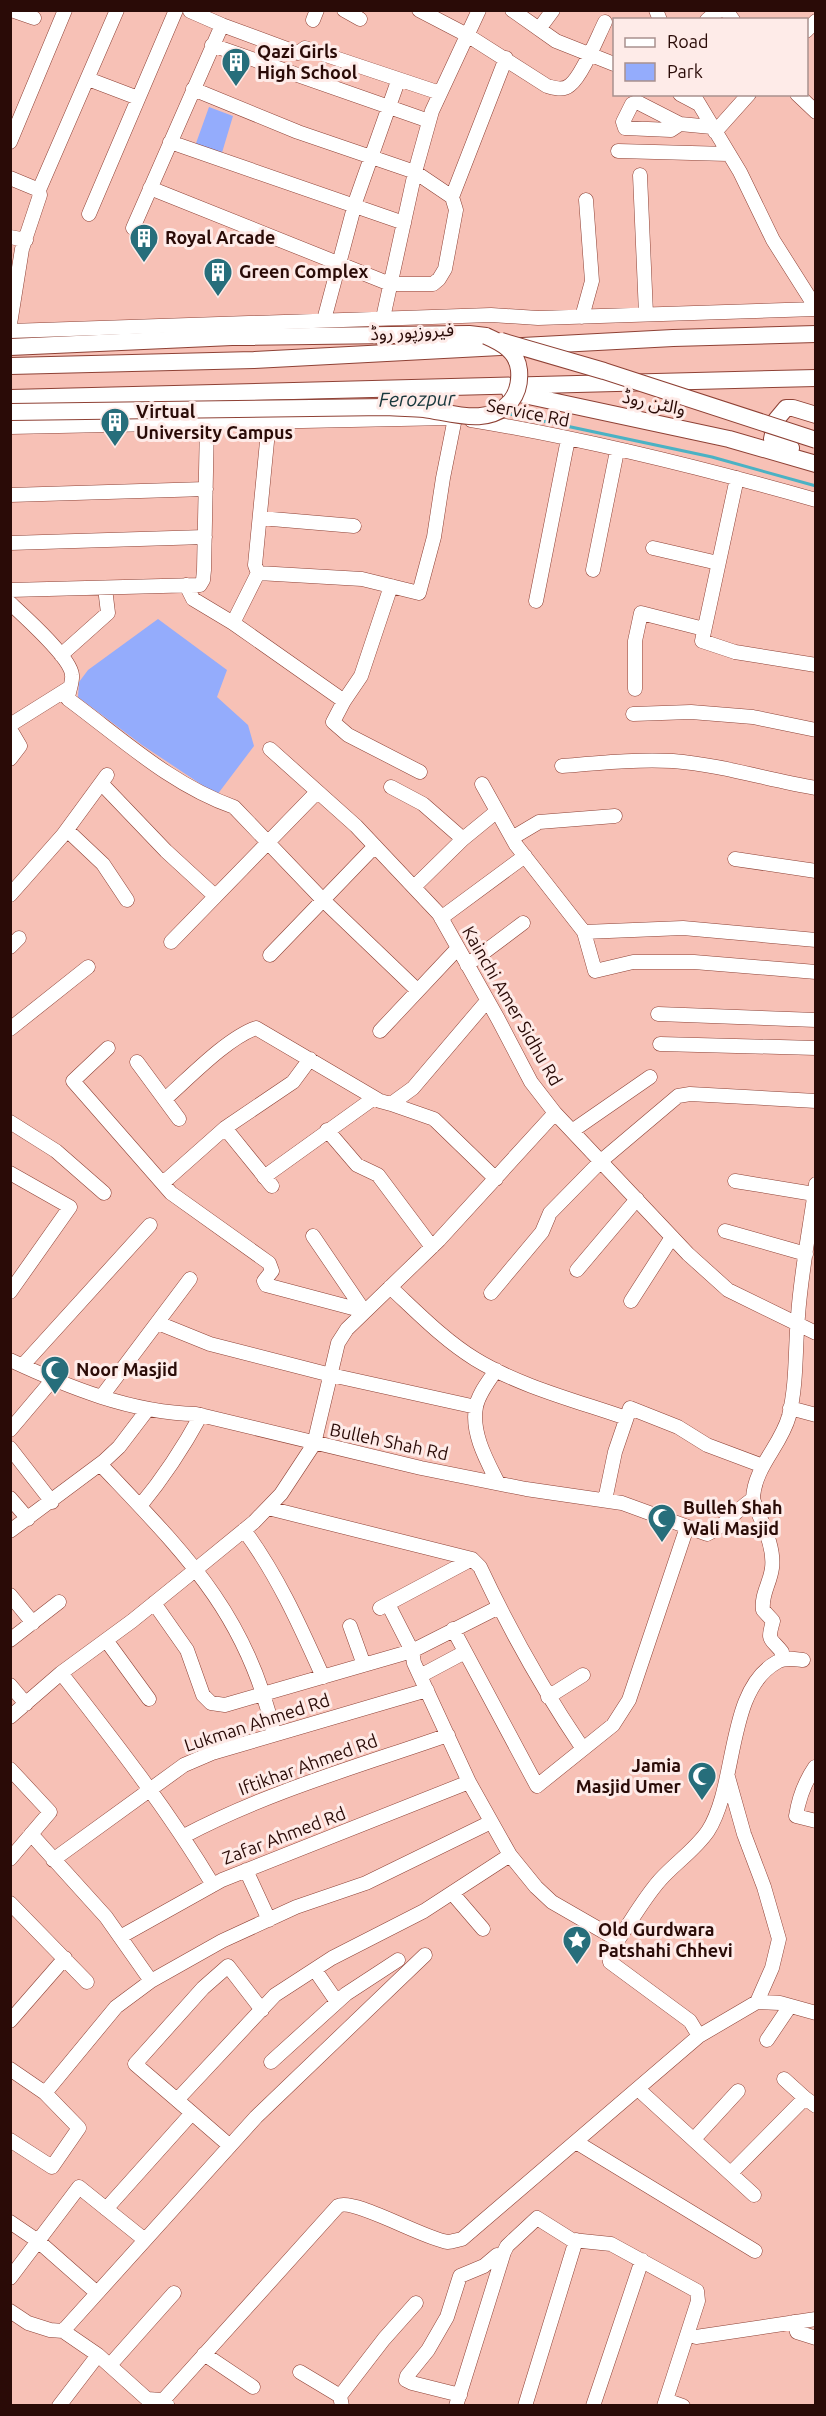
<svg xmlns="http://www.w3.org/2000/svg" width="826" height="2416" viewBox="0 0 826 2416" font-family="Ubuntu,'Noto Sans Arabic',sans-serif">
  <rect width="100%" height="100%" fill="#f7c1b6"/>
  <path fill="#94acfc" d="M209,107L233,116L221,156L195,146Z
    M158,619L227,670L217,697L248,725L254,746L217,795L142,745L78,697L79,682L88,670Z"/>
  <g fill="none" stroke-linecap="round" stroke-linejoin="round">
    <path stroke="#4bb2c4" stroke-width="3" d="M505,413L712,457L816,486"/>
    <g stroke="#8e4135" stroke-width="15">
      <path id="minor" d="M11,10L34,18
        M344,10L360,19
        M419,10L467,35L547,86C555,88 563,91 570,85C582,76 598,36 605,22
        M512,10L556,41L614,64
        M656,10L660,20
        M726,10L733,20
        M190,11L222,25L298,53L305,48L440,93
        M313,20L317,10
        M707,20L719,10
        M539,29L553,10
        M806,31L816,21
        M212,45L429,121
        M88,79L138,98
        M680,94L697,103
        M693,94L740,172L773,240L816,308
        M797,94L816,112
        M680,124L671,130L625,128L623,122L632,104L637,102L680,124L712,127
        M715,132L749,94
        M10,142L65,10
        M170,142L404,223
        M618,151L728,154
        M640,175L646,314
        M10,178L39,190
        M150,188L390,284H433L439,279L445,269L456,210L452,197L415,172L298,132L193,89
        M452,197L506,58
        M89,214L176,10
        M133,228L222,25
        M10,237L26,240
        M582,317L592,281L586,200
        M383,318L415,172L432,111L479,10
        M324,320L356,200L398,81
        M10,324L22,249L40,195L39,190L117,10
        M10,331L491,315L538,318L816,309
        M471,420C587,439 703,468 816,500
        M10,427L449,418
        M737,478L702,641L735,652L816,665
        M10,495L206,489
        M260,518L354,526
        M10,543L205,537
        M653,548L718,563
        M593,570L617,451
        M258,573L362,579L419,593L434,537L443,478L455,418
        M186,585L193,599L233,623L258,573L255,565L269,421
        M10,590L200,585L203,580L204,570L207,423
        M536,601L568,439
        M10,603C24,616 71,658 72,675C73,682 68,692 68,699C121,738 171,785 234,807L322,899L417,990
        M233,623L344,701L361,676L391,586
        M61,655L108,613L105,588
        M635,689V641L641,613L704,629
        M344,701L333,722L348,735L420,772
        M633,714L691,712L753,717L816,730
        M10,725L69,688
        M10,729L20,746L10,759
        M270,749L356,826L439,914L498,1019L531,1082L555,1113L688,1254L728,1290L816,1333
        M562,766C599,763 636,759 673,761C722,765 768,780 816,788
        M101,783L166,851L215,896
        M482,784L516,845L584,932L595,971L633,962H694L816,972
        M391,787L423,804L463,839
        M67,830L103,864L127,900
        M512,838L539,822L615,816
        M735,859L816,871
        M414,887L463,839L496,812
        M10,895L63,835L107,775
        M441,918L525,856
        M584,932L683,928L816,940
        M171,942L317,792
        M10,947L19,938
        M270,955L375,846
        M467,965L523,923
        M658,1014L816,1020
        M10,1029L88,967
        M380,1031L458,948
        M660,1044L816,1048
        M108,1048L73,1081L171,1193L269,1263L272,1271L264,1281L266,1285L364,1311L313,1236
        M137,1062L179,1119
        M165,1099C189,1078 227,1038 256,1028L380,1101L391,1104L413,1088L487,1001
        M391,1104L434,1119L496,1179
        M10,1122L56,1151L104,1193
        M225,1128L272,1186
        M327,1130L357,1165L378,1175L432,1247
        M572,1131L650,1077
        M10,1173L70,1207L10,1292
        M264,1177L374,1098
        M735,1181L814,1194
        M163,1183L225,1128L293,1082L310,1059
        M725,1231L806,1254
        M577,1270L637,1199
        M390,1287C417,1312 444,1340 475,1359C519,1386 577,1401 626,1418
        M491,1293L542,1232L550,1213L601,1161L678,1096L690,1094L816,1101
        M631,1301L672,1237
        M158,1323L210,1344L331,1375L476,1407
        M10,1360C68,1387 132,1413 196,1414L421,1468L526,1489L622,1503L707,1534C725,1526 736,1510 753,1499
        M23,1365L150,1225
        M496,1370C489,1381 478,1394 476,1407C471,1433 487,1461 498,1483
        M102,1396L190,1279
        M790,1408L816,1415
        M10,1430L54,1378
        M10,1448L52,1502
        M100,1464C182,1551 247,1612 274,1734
        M10,1498L28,1519
        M605,1500L615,1452L630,1408L678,1427L707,1445L763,1466
        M140,1506C164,1477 183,1448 201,1415
        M268,1508L472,1559L480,1567C510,1631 543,1690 583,1749
        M244,1530C278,1576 300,1626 323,1677
        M10,1531L104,1461L119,1447L148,1409
        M10,1595L33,1623
        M154,1603L187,1650L203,1695L211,1703L225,1705L412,1651L388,1604
        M499,1607L412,1651L414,1663L469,1782L510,1855L536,1887L552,1902L618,1940L609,1956L610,1962L690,2021L699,2036
        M380,1608L472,1559
        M350,1626L364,1665
        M453,1629L537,1786L613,1725L629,1700L687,1527
        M10,1640L59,1602
        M106,1640L149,1699
        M781,1660L782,1652C770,1637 767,1642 773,1621L763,1610C761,1594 770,1584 772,1568C775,1545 760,1520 753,1499C754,1467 781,1446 789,1416C797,1383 795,1350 798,1316C801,1272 810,1228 816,1184
        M61,1673C115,1742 168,1810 213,1885
        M420,1676L465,1652
        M10,1685L26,1704
        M548,1697L583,1675
        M10,1717L61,1673L132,1621L205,1562L254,1522L281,1494L314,1444L338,1343L347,1329L439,1240L555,1113
        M815,1767C804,1783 799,1797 796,1816L816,1821
        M10,1769L50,1812L10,1859
        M31,1834L106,1917L151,1981L222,1941L296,1907L366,1883L491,1822
        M184,1836C267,1792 359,1766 448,1735
        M53,1860L184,1765L212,1753L427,1690
        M246,1870L269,1920
        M453,1894L483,1929
        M10,1903L87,1982
        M120,1937L222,1880L469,1782
        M618,1940C632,1920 644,1898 660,1880C675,1863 695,1850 708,1831C738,1784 726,1690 777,1662C784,1657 795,1659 803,1660
        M315,1970L337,2002
        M757,2002L780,2003L816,2013
        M10,2021L65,1958
        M767,2040L790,2006
        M271,2062L346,1994L398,1960
        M10,2069L45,2093L79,2128L52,2167L10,2140
        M784,2079L805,2098
        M638,2089L754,2195
        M45,2093L116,2007L151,1981
        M177,2100L135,2064L203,1988L228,1966L262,2010
        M192,2113L230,2146
        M694,2139L738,2091
        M576,2142L755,2251
        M731,2173L805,2098L816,2106
        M106,2209L192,2113L177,2100L275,1995L332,1958L424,1911L510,1855
        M10,2222L38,2241L97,2293
        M10,2278L79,2187L145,2240
        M10,2311L28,2323L50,2330L63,2331L98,2355L147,2399L162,2400L167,2404
        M794,2322L797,2332L816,2338
        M63,2331L256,2117L425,1955
        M688,2334L696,2337L816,2319
        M204,2354L253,2387
        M110,2365L174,2293
        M300,2372L340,2396L342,2406
        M460,2395L412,2383L406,2380L407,2376L428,2350L447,2317L460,2276L484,2266L497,2255L502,2256
        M340,2396L384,2339L416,2303
        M666,2400L683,2406
        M59,2406L98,2355
        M158,2406L338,2206C353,2197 424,2239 448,2242C452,2242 457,2240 462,2239L699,2036L757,2002L772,1968L779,1939L764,1887L744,1834L728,1777
        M456,2406L504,2252L507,2246L537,2218L572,2240L611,2244L697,2291L698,2301L664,2406
        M525,2406L576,2240
        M593,2406L642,2260"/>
    </g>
    <g stroke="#8e4135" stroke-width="18">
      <path id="major" d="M10,347L232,337L469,334L486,336
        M10,366L254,360L673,338L816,334
        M510,392L729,439L816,464
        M10,398L816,378
        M791,448L777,444L772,439L776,420L786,408H793L816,415"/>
    </g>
    <use href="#minor" stroke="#fff" stroke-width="14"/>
    <use href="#major" stroke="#fff" stroke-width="16"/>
    <g stroke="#8e4135" stroke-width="18" stroke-linecap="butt">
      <path id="major-bridge" d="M501,341L604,371L816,440
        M10,412L387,407C400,408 412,408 424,409C453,413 489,427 511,401C518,392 520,381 519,370C517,351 502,343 486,336"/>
    </g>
    <use href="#major-bridge" stroke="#fff" stroke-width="16"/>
  </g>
  <defs>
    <g id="building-pin" transform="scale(1.5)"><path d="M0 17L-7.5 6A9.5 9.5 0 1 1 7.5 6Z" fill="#276e7b" stroke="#feebe8"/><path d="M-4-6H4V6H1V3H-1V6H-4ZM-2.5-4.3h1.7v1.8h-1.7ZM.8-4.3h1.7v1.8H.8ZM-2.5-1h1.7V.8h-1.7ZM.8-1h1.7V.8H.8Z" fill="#fff"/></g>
    <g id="mosque-pin" transform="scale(1.5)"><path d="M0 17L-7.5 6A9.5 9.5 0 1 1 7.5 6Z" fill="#276e7b" stroke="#feebe8"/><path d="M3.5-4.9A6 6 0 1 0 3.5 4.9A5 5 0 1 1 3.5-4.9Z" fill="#fff"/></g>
    <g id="sight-pin" transform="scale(1.5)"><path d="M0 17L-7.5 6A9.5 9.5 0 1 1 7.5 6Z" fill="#276e7b" stroke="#feebe8"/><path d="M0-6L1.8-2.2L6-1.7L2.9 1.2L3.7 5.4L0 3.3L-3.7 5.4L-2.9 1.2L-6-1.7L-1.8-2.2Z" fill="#fff"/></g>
  </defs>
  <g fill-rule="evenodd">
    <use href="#building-pin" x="236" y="62"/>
    <use href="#building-pin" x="144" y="238"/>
    <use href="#building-pin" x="218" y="272"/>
    <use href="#building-pin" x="115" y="422"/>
    <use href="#mosque-pin" x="55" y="1370"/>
    <use href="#mosque-pin" x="662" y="1518"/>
    <use href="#mosque-pin" x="702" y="1776"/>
    <use href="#sight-pin" x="577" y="1940"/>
  </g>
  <g text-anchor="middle" stroke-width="6" stroke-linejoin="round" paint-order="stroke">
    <g font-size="18" font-weight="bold" fill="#2a0b07" stroke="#feebe8" text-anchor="start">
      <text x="257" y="58">Qazi Girls<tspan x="257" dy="21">High School</tspan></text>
      <text x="165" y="244">Royal Arcade</text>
      <text x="239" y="278">Green Complex</text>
      <text x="136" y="418">Virtual<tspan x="136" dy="21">University Campus</tspan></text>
      <text x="76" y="1376">Noor Masjid</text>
      <text x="683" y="1514">Bulleh Shah<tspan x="683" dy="21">Wali Masjid</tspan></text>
      <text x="681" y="1772" text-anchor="end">Jamia<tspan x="681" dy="21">Masjid Umer</tspan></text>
      <text x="598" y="1936">Old Gurdwara<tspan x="598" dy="21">Patshahi Chhevi</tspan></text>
    </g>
    <g font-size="18" fill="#2a0b07" stroke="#feebe8">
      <text transform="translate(412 332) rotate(-3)" y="6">فیروزپور روڈ</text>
      <text transform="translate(654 403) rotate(12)" y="6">والٹن روڈ</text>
      <text transform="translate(528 413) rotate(11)" y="6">Service Rd</text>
      <text transform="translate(512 1006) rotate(60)" y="6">Kainchi Amer Sidhu Rd</text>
      <text transform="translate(389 1442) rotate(12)" y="6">Bulleh Shah Rd</text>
      <text transform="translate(257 1723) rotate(-18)" y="6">Lukman Ahmed Rd</text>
      <text transform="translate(308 1765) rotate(-20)" y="6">Iftikhar Ahmed Rd</text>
      <text transform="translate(284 1836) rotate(-21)" y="6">Zafar Ahmed Rd</text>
    </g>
    <g font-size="20" font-style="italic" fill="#17373c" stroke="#feebe8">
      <text transform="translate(417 399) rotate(-1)" y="7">Ferozpur</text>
    </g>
  </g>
  <rect width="826" height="2416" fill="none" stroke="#2a0b07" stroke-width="24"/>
  <rect x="613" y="18" width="195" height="78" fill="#feebe8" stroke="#a9918e" stroke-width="1.5"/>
  <rect x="625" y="38" width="30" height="9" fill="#ffffff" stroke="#a9918e" stroke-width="1.5"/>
  <text x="667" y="48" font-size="18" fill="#2a0b07">Road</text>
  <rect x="625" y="63" width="30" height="18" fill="#94acfc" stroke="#a9918e" stroke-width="1.5"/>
  <text x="667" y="78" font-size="18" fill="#2a0b07">Park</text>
</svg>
